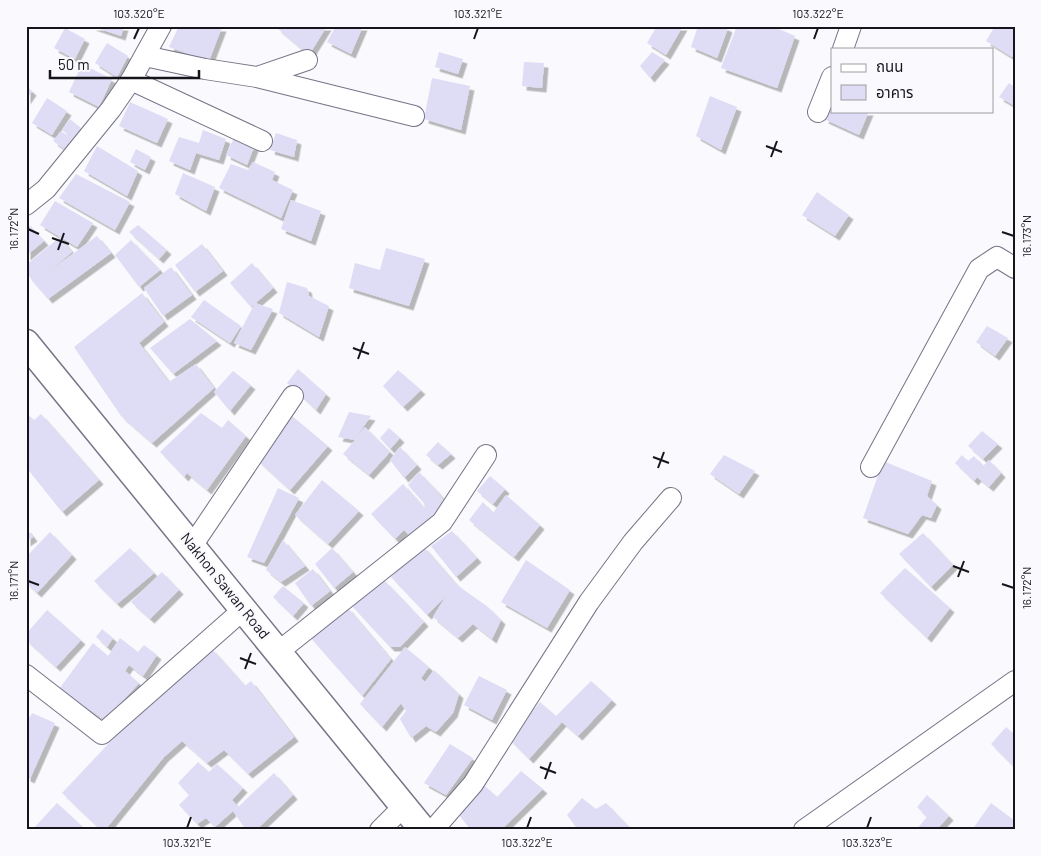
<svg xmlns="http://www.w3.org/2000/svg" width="1041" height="856" viewBox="0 0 1041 856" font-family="Barlow,'Noto Sans Thai',sans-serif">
  <defs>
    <filter id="shadow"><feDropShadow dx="4.5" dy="4.5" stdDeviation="0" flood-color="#0004"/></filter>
  </defs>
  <rect width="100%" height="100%" fill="#faf9fd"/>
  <path fill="#dfdcf5" filter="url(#shadow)" d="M91,26H124L121,36Z
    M179,26L222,27L209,61L169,47Z
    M278,26H327L309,55L277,28Z
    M336,26H363L351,54L327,42Z
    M657,26H683L666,55L647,43Z
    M698,26H724L728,28L717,58L691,47Z
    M737,26H772L795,36L777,88L721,68Z
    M995,26H1015V52L1012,57L986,41Z
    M65,28L85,39L75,59L54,48Z
    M107,43L128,56L117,77L95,63Z
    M439,52L463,59L458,74L435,67Z
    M652,52L665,60L650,78L640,66Z
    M524,62L544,63L542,88L522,86Z
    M82,64L112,79L99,107L69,92Z
    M432,78L470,86L461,130L424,119Z
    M1009,83L1015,87V106L999,97Z
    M26,86L32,91L26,100Z
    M710,96L737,107L721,150L696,136Z
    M47,98L67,111L52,135L32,123Z
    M832,99V111H869L859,135L824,119Z
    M130,102L168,119L157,143L119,126Z
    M70,119L81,128L74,139L62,130Z
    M203,130L226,139L219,160L196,153L190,170L169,161L179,137L199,143Z
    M61,131L73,139L66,150L53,141Z
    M276,133L297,140L294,157L270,150Z
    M234,138L254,147L247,165L226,155Z
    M97,146L138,171L127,196L84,171Z
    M136,149L151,157L145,170L130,162Z
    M253,162L275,172L272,180L293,190L281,218L219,188L231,164L248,170Z
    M183,173L215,187L206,211L175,194Z
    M76,174L130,202L115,230L59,198Z
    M817,192L849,215L835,236L802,215Z
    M291,200L321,211L311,241L281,229Z
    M55,201L93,223L77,247L40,225Z
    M26,222L44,241L26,256Z
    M138,225L167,250L159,259L129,232Z
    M97,236L111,253L48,299L33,282L26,271V265L60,237L72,252L51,270Z
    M131,240L160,270L139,287L115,255Z
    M202,244L223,271L195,292L175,265Z
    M386,248L425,259L409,306L349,288L355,263L380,270Z
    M252,263L273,288L251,307L230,283Z
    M171,267L192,295L163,316L144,288Z
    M287,282L307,288L309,296L329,306L319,337L279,313Z
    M142,293L164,322L139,343L169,382L196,364L214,388L152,443L121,416L74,347Z
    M204,300L241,326L230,343L191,317Z
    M255,303L273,309L251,350L234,343Z
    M190,319L217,341L173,374L150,348Z
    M987,326L1008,338L995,356L976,342Z
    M298,369L326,394L316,410L287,383Z
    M398,370L421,390L403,407L383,386Z
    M233,371L251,385L230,411L214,392Z
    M349,412L371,416L356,437L365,427L390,452L369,475L343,454L355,440L338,437Z
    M26,413L34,420L41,414L99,480L62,512L26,467L29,464L26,460Z
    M201,413L222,428L228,420L246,436L207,490L187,473L184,477L160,452Z
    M292,416L328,446L290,490L257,460Z
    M389,428L400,438L390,449L380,438Z
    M982,431L998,444L983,459L968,446Z
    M438,442L451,454L438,465L426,455Z
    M400,447L417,465L404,478L390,460Z
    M724,455L755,471L739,494L710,474Z
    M962,455L968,461L974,456L983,466L989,460L1001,473L989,487L977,477L974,481L955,463Z
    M883,461L932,481L927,496L937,505L931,518L922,515L908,534L863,518Z
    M419,472L436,490L448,506L413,539L404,530L395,539L371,514L403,484L425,509L424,503L408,485Z
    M490,476L505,489L493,504L477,491Z
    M322,480L359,511L328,544L295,515Z
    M278,488L299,498L264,563L247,557Z
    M506,495L540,525L514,557L469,520L483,502L493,513Z
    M26,528L33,537L26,542Z
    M452,531L477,558L456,577L431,546Z
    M50,532L72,555L37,593L26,583V557Z
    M923,533L953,565L931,587L899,554Z
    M283,540L305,566L281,582L266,570Z
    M423,546L457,585L488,607L501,620L492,639L473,624L458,638L433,617L446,596L427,615L391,577Z
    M130,548L154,573L117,604L94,581Z
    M332,548L353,572L334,588L315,564Z
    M526,560L570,590L547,628L501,602Z
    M905,568L950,608L927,638L880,593Z
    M313,569L330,591L311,606L295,583Z
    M162,572L179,590L150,619L131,602Z
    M385,581L424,622L400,647H390L352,606Z
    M283,586L304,603L293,616L273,597Z
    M347,607L391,659L362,696L309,636Z
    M47,610L81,640L56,667L26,640V634Z
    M102,629L113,638L107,647L96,637Z
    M120,638L138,652L144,645L157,655L143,676L129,665L125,671L139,683L105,720L59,689L93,643L108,656Z
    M405,647L429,667L421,678L425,682L434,670L459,694L453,713L436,732L426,726L411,738L400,719L406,711L401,703L382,727L360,704Z
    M211,648L245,686L251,681L294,737L248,774L224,750L207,763L182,741L164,757L105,830H101L62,793L128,723Z
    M479,676L507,690L492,720L464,705Z
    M591,681L612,700L578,736L562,722L529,759L508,738L540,702L556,716Z
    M32,713L55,723L30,779L26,777V715L30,717Z
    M1006,727L1015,735V768L991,744Z
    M450,744L473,758L446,795L424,783Z
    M198,762L209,772L217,764L243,788L232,800L238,807L274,773L293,795L256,830H246L233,811L215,827L206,818L197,824L179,805L189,795L178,783Z
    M521,771L543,789L501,830H471L459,815L484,785L497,797Z
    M927,795L949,816L936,830H916L927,817L917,807Z
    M582,798L596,809L606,803L632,830H578L567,815Z
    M57,803L86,830H32Z
    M991,803L1015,821V830H972Z"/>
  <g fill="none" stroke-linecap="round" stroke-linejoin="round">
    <g stroke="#767486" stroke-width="22">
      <path id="minor" d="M843,49L851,26
        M145,56L205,69L257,77L307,60
        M257,77L414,116
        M131,80L262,141
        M818,112L832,77
        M26,205L46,189L111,109L131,80L161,26
        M871,467L979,269L997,257L1015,268
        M192,546L293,396
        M278,652L442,522L486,455
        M26,675L102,734L244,609
        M380,830L404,806
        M433,830L473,784L589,602L633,542L671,498
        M804,830L1015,681"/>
    </g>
    <g stroke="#767486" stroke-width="29">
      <path id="major" d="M26,343L423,830"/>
    </g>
    <use href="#minor" stroke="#fff" stroke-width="20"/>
    <use href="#major" stroke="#fff" stroke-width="26"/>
  </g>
  <path fill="none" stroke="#16151c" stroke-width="2" d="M134,39L139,28M474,39L478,28M814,39L818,28M766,146L782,152M771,157L777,141M28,229L39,234M1002,232L1014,236M52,238L69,244M58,250L64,233M353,348L369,354M358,359L364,342M653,457L669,463M658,468L664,452M953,566L969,572M958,577L964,561M28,581L39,585M1002,584L1014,588M240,658L256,664M245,669L251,653M540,767L556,773M545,779L551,762M187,828L191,817M527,828L531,817M867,828L871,817"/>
  <g text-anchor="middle" stroke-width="4.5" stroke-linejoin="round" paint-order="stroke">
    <g font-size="15" fill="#16151c" stroke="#faf9fd">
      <text transform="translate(225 586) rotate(51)" y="5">Nakhon Sawan Road</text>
    </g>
  </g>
  <rect width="1041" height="856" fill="none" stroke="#faf9fd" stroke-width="55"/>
  <rect x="831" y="48" width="162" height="65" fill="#faf9fd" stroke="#9f9ea3"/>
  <rect x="841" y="64" width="25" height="8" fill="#ffffff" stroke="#9f9ea3"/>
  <text x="876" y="72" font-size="15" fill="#16151c">ถนน</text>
  <rect x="841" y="85" width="25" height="15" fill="#dfdcf5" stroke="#9f9ea3"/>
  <text x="876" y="98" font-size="15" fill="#16151c">อาคาร</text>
  <path d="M50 70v8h149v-8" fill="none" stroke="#16151c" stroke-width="2.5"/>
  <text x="58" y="70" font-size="15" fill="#16151c" stroke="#faf9fd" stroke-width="4" paint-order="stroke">50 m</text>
  <rect x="28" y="28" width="986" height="800" fill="none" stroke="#16151c" stroke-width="2"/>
  <g font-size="12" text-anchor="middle" fill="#16151c">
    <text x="139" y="18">103.320°E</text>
    <text x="478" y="18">103.321°E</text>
    <text x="818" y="18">103.322°E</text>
    <text transform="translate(14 229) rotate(-90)" y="4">16.172°N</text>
    <text transform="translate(1027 236) rotate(-90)" y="4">16.173°N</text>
    <text transform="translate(14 581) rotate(-90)" y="4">16.171°N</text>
    <text transform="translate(1027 588) rotate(-90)" y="4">16.172°N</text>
    <text x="187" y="847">103.321°E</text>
    <text x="527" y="847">103.322°E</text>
    <text x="867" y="847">103.323°E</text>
  </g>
</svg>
